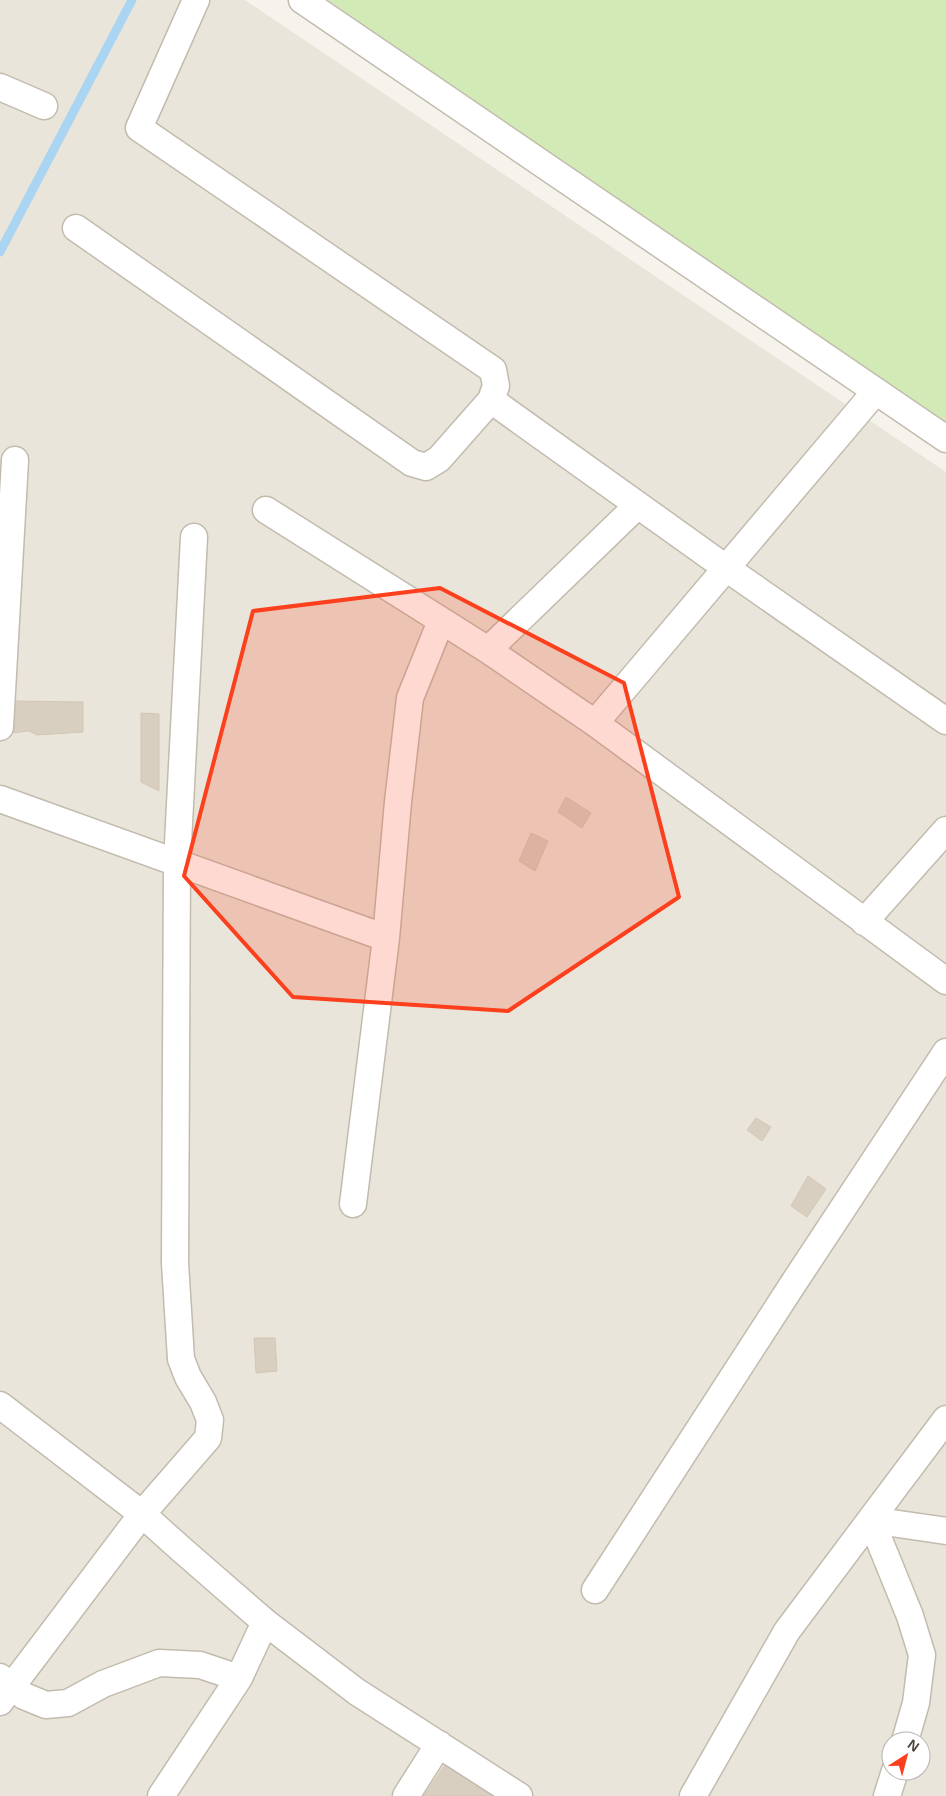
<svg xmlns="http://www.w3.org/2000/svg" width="946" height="1796" viewBox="0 0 946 1796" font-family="Arial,sans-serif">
  <rect width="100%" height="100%" fill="#f6f3ec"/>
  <path fill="#eae5da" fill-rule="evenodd" d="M0,0H245L946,472V1796H0ZM891,1741H921V1771H891Z"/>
  <path fill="#d2eab5" d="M328,0H946V426Z"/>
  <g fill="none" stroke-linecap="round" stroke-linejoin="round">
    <path stroke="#a9d4f2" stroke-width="9" d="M0,252L132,0"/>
  </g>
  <path fill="#d8cfc1" stroke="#d3c7b4" d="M12,701L83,702V732L37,735L29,731L11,733Z
    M141,713L159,714V791L141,782Z
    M566,797L591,813L582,828L558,812Z
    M531,833L548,841L535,871L519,861Z
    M756,1118L771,1127L762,1141L747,1130Z
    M808,1176L826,1189L807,1217L791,1206Z
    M254,1338H275L277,1371L256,1373Z
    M447,1762L497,1796H424Z"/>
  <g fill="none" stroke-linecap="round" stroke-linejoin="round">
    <g stroke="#c2bbae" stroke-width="29">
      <path id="minor" d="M302,0L946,439
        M0,87L44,106
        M76,228L412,463L426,467L439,459L491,400L496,386L493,370L139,128L196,0
        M491,400L726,568L946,721
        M266,510L488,650L595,723L946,981
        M488,650L638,505
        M595,723L876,391
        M0,727L15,460
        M0,799L386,938
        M864,922L946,830
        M353,1204L386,938L398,802L410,698L441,621
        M0,1405L142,1514L181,1549L265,1622L357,1692L519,1796
        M871,1520L910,1616L922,1655L916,1703L905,1741
        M871,1520L946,1531
        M595,1590L793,1284L946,1052
        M0,1677L24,1696L46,1705L68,1703L103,1684L159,1663L200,1665L239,1678
        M0,1702L142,1514L208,1438L210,1420L203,1402L188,1377L181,1359L175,1263L177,862L194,537
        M161,1796L239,1678L265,1622
        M406,1796L439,1744
        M693,1796L787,1631L946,1419
        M887,1796L895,1771"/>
    </g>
    <use href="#minor" stroke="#fff" stroke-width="26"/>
  </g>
  <path fill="#fc3f1d" fill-opacity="0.2" stroke="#fc3f1d" stroke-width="4" stroke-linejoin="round" d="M440,588L624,683L679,897L508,1011L293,997L184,876L253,611Z"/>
  <g transform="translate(906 1756) rotate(36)"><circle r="24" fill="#ffffff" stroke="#b7b4b0"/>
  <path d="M0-4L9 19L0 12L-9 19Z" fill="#fc3f1d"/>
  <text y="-8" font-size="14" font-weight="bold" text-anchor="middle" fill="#4b4439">N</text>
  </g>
</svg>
